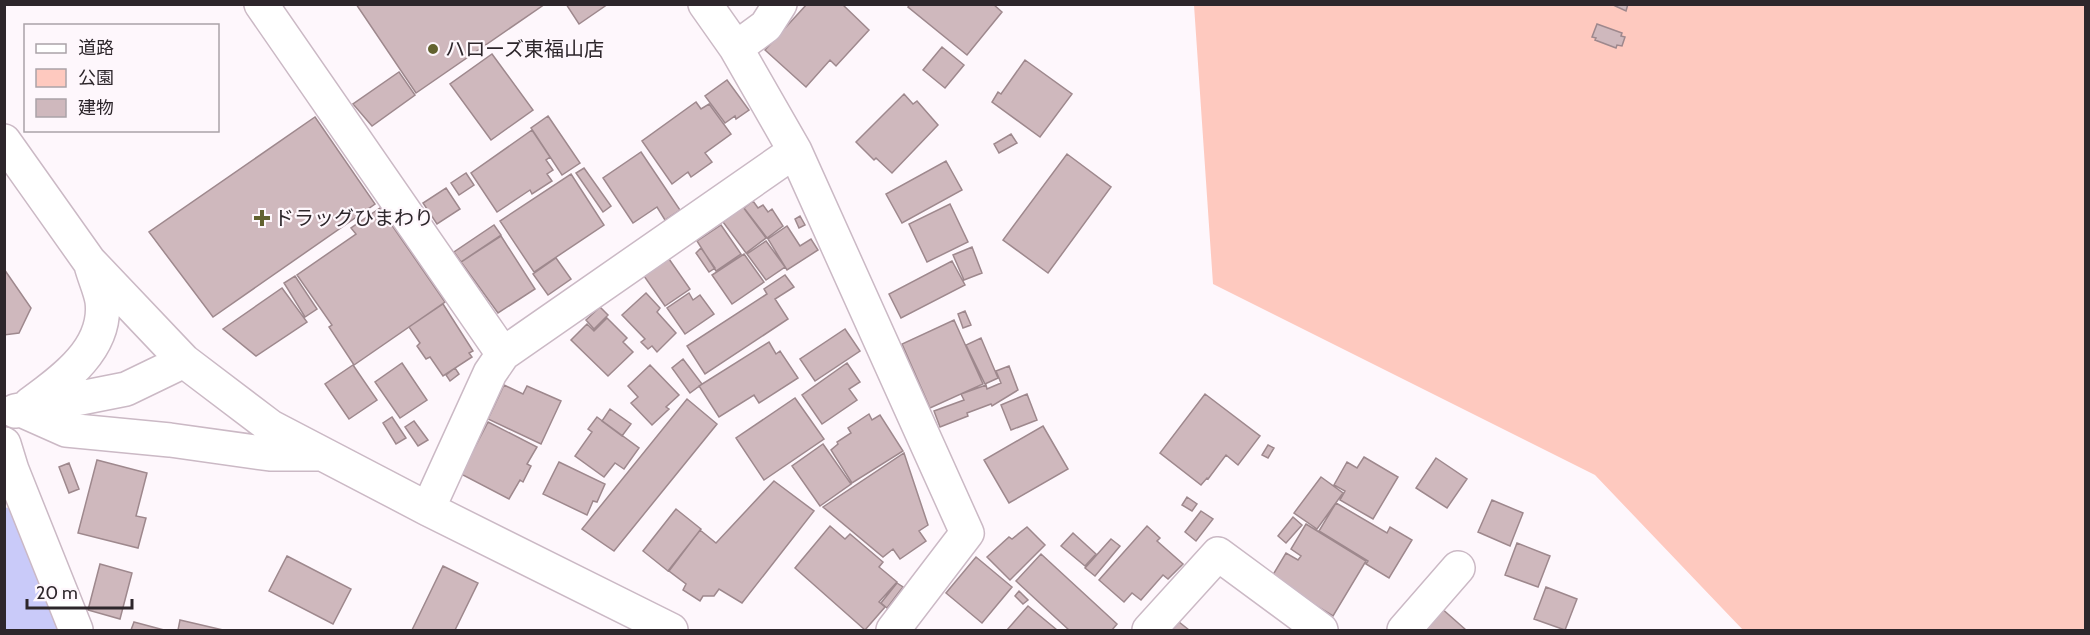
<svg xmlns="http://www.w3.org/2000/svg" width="2090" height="635" viewBox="0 0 2090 635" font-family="Cabin,'Noto Sans JP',sans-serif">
  <rect width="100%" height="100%" fill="#fef7fc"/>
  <path fill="#fec9bf" d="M1194,5H2085V630H1743L1595,475L1213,284Z"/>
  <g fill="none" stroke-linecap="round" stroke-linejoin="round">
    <path stroke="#c9caf9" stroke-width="63" d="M4,539L38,630"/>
  </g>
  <path fill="#cfb8bd" stroke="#9e888d" stroke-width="1.5" d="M356,4H545L416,93Z
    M566,4H608L579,24Z
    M807,4H842L869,30L836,66L830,60L806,87L765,50Z
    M910,4H993L1002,12L967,55L908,7Z
    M1611,4H1628L1626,11Z
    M1597,24L1622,33L1621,36L1625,37L1622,46L1617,45L1616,48L1595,40L1596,38L1592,37Z
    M942,47L964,65L945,88L923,70Z
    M492,54L533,110L491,140L450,84Z
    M1025,60L1072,94L1040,137L992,102L998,92L1001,94Z
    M399,72L415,95L372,126L353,104Z
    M727,80L749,110L736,119L735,116L725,123L705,96Z
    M904,94L913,104L917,101L938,125L892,173L876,158L874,160L856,142Z
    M696,102L701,109L709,104L731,134L705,153L712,162L691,177L688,172L672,184L642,141Z
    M548,116L580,163L562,175L531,128Z
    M315,117L375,204L213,317L149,232Z
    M532,130L550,157L546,160L553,170L547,174L552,181L532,194L530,190L497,212L471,173Z
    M1011,134L1017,143L999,153L994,144Z
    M641,152L680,210L665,220L657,207L633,223L603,178Z
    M1067,154L1111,187L1048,273L1003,240Z
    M946,161L962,190L902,223L886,194Z
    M584,168L611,206L603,212L576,173Z
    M466,173L474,185L459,195L451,183Z
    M571,174L604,225L534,272L500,221Z
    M446,188L460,209L437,224L423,203Z
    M753,201L758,208L763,205L768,212L772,209L783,226L767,238L744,208Z
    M950,204L968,242L927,262L909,224Z
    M743,207L766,238L746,253L723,222Z
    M380,208L445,302L354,365L329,327L332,325L297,275L356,234L351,228Z
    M800,216L805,225L799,228L795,219Z
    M494,225L501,235L461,262L454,252Z
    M721,225L741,254L716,271L697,241Z
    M787,226L800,246L811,239L818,250L787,270L768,239Z
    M501,236L535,289L498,313L461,262Z
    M766,241L785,267L766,280L747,254Z
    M972,247L982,273L964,280L953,255Z
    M701,248L715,268L709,272L696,253Z
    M744,254L764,282L732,304L712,275Z
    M556,258L571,279L548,295L533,274Z
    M669,259L690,289L665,306L644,276Z
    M952,261L965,285L901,318L889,294Z
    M4,269L31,308L19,333L4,335Z
    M785,275L794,287L775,299L788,319L705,374L687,346L767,294L764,289Z
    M295,276L317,309L305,317L284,283Z
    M282,288L307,322L256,356L223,329Z
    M646,293L660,308L657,312L676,333L657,352L652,346L648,349L641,342L645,339L622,315Z
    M689,293L693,300L700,295L714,314L685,334L667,308Z
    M443,304L473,351L469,353L472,357L443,376L430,357L426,359L417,346L420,343L409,327Z
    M600,307L608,315L594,329L586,320Z
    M965,311L971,325L963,328L958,314Z
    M607,318L627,338L623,342L633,352L608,376L571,340L587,324L594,331Z
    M954,320L983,384L930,408L902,344Z
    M845,329L860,351L815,381L800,359Z
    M981,338L998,378L985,384L966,345Z
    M769,342L776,354L780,351L798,378L759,403L754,395L719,417L699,386Z
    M683,359L702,384L690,393L672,368Z
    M402,363L427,400L400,418L375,382Z
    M847,363L860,382L849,389L857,400L822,424L802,395Z
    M353,365L377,400L349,419L325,384Z
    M650,365L679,395L666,407L669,409L652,425L631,403L638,397L628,386Z
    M1009,366L1018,390L992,406L991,404L967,413L968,416L940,427L934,411L964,400L961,394L986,385L987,389L1001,383L996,371Z
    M455,368L459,374L450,381L446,375Z
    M504,385L523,394L527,386L561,401L541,444L488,419Z
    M1027,394L1037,420L1011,430L1001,405Z
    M1205,394L1260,436L1238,465L1226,455L1208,479L1207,478L1201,485L1160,453Z
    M795,398L824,439L764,480L736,438Z
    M687,399L717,424L614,551L582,529Z
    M610,409L631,424L622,436L602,421Z
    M869,414L872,420L880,415L903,451L852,483L831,450L838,444L837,442L851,433L848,428Z
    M392,417L406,438L396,444L383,423Z
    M597,417L639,448L624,469L615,463L604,477L575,456L592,432L588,429Z
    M414,421L428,440L418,446L405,427Z
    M488,422L537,447L527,464L531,466L523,482L520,480L509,499L461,474Z
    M1043,426L1068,469L1009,503L984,460Z
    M823,444L851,484L820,506L792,466Z
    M1268,445L1274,448L1268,458L1262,455Z
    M904,453L928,525L919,531L926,541L900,559L893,549L883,557L823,507Z
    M1364,457L1398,477L1373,519L1340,500L1345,491L1334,485L1347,462L1357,468Z
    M1436,458L1467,479L1447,508L1416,488Z
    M97,460L147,473L136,516L146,518L138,548L78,533Z
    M559,462L605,484L597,502L593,501L587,515L543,494Z
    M69,463L79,489L69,493L59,467Z
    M1321,477L1343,493L1317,529L1294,513Z
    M774,481L814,511L742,603L719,589L714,596H703L700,601L683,590L686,584L669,571L700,530L716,543Z
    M1187,497L1197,504L1192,511L1182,505Z
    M1492,500L1523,513L1510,546L1478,532Z
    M1336,503L1387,533L1390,527L1412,540L1389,578L1366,564L1368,561L1319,531Z
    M676,509L701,529L668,571L643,551Z
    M1201,511L1213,519L1196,541L1185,532Z
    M1293,517L1302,525L1286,543L1278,536Z
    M1306,524L1366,561L1333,616L1271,578L1286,553L1298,560L1301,556L1291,549Z
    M830,526L845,539L850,534L883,562L879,567L897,582L879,602L885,607L865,630L795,568Z
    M1147,526L1160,538L1157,541L1183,564L1168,579L1163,575L1141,600L1132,593L1124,602L1099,580Z
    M1027,527L1045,545L1010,580L987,557L1009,537L1012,539Z
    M1073,533L1096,554L1085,566L1061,546Z
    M1111,539L1120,546L1095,576L1085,568Z
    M1517,543L1550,556L1538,587L1505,575Z
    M1041,554L1117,624L1112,630H1069L1016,581Z
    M287,556L351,589L333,624L269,591Z
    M976,557L1012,587L982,623L946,593Z
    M100,564L132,573L120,619L88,610Z
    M443,566L478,583L455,630H412Z
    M897,583L903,587L887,608L881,603Z
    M1546,587L1577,599L1565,630L1534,619Z
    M1019,591L1028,600L1023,604L1015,596Z
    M1028,606L1057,630H1007Z
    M1440,607L1466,630H1421Z
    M180,620L223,630H178Z
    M134,622L164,630H131Z
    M1179,622L1189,630H1172Z"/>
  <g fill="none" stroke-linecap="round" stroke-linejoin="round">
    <g stroke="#cbb9c5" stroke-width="36">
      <path id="minor" d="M261,4L503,354
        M705,4L736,48L795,151L967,533L893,630
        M736,48L766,26L780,4
        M4,141L89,261L184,361L271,427L428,509L671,630
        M30,404C63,380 108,348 102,301C100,289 94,277 91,265
        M21,410L66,430L170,440L270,454H319
        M15,411L126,389L184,361
        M4,444L12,470L76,630
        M428,509L490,373L503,354L795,151
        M1149,630L1218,554L1321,630
        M1404,630L1458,568"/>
    </g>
    <use href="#minor" stroke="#fff" stroke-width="33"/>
  </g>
  <g fill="#62622f" stroke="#fef7fc" stroke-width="2">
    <circle cx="433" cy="49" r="6"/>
    <path d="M259 209h6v6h6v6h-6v6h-6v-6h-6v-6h6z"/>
  </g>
  <g text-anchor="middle" stroke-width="4.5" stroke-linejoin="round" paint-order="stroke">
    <g font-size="20" fill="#2d262b" stroke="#fef7fc" text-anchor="start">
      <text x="445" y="56">ハローズ東福山店</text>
      <text x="274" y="225">ドラッグひまわり</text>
    </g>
  </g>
  <rect width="2090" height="635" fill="none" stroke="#2d262b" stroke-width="12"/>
  <rect x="24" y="24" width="195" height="108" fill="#fef7fc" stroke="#aaa3a8" stroke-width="1.5"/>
  <rect x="36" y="44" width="30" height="9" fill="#ffffff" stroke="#aaa3a8" stroke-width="1.5"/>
  <text x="78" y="54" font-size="18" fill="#2d262b">道路</text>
  <rect x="36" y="69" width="30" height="18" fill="#fec9bf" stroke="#aaa3a8" stroke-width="1.5"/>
  <text x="78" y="84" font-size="18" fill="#2d262b">公園</text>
  <rect x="36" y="99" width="30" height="18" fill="#cfb8bd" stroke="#aaa3a8" stroke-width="1.5"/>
  <text x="78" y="114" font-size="18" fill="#2d262b">建物</text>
  <path d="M27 599v9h105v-9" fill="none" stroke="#2d262b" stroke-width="3"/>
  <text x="36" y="599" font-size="18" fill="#2d262b" stroke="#fef7fc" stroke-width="4.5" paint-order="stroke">20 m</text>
</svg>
